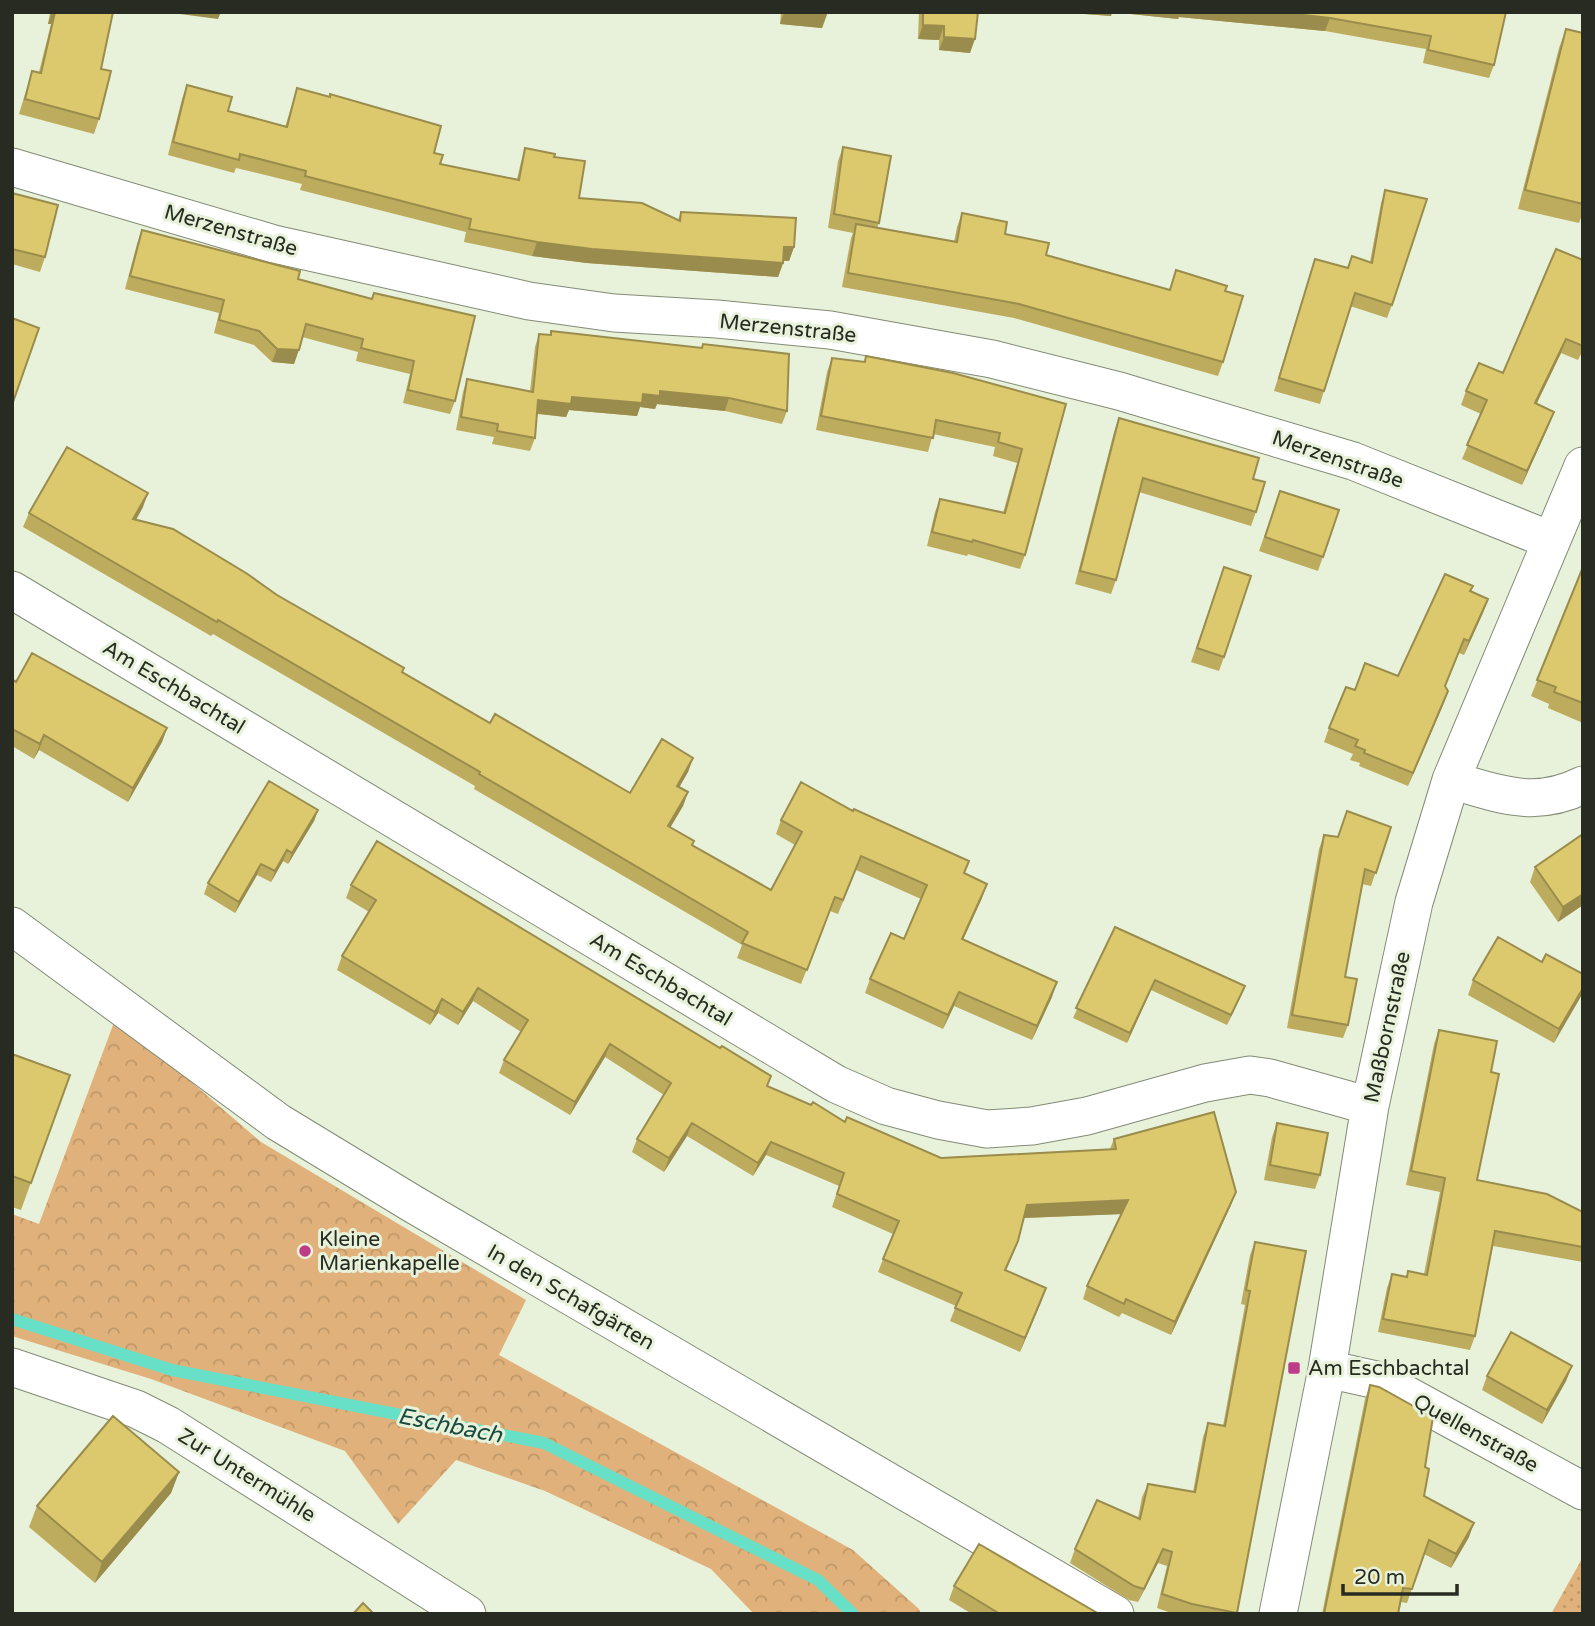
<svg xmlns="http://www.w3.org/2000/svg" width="1595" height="1626" viewBox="0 0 1595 1626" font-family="'Varela Round',sans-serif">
  <defs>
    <pattern id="grass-dots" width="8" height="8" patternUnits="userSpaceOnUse" patternTransform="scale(1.75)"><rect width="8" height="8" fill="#e0b17a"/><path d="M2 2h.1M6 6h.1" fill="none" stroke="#c09869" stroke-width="1.8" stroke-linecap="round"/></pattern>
    <pattern id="forest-crowns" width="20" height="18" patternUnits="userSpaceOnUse" patternTransform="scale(1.75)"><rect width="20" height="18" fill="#e0b17a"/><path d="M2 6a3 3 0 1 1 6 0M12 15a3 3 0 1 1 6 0" fill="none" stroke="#c09869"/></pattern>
  </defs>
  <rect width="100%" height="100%" fill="#e8f1da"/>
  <path fill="url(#grass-dots)" d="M1583,1557V1614H1551Z"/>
  <path fill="url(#forest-crowns)" d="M116,1017L261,1142L526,1300L499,1355L853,1550L919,1609L921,1614H754L711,1569L545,1491L456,1460L398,1524L345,1451L151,1379L12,1336V1214L39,1224Z"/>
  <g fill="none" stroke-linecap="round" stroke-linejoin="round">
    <path stroke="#68e0c8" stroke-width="12" d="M12,1319L172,1370L544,1443L818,1580L853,1614"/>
    <g stroke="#838b76" stroke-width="39">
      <path id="minor" d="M12,167L274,244L529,301L614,313L717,319L830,330L992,359L1119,391L1353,461L1550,540
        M12,590L836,1084L886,1106L938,1120L987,1129L1032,1126L1087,1116L1205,1083L1250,1075L1270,1078L1370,1106
        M1451,780C1499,794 1535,809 1583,785
        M12,926L278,1122L413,1204L1115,1614
        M12,1367L136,1409L168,1425L467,1614
        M1327,1369L1381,1381L1583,1491
        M1278,1614L1327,1369L1370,1106L1414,902L1451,780L1583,466"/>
    </g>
    <use href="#minor" stroke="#fff" stroke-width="37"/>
  </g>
  <path fill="#bdac5e" d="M50,12H113L101,69L99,119L94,134L19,114L32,71L39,72L51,24H48Z
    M781,12H828L822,28L780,24Z
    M919,12H978L970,53L939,50V40L918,39Z
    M1058,12H1506L1494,65L1489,78L1423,63L1426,49L1325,31L1179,17L1178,19L1112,12L1111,16Z
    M1566,29L1583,33V212L1579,223L1518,209L1559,48Z
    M187,85L228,111L285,127L297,88L434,153L440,164L517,179L521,162L525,148L554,157L579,198L678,220L681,212L794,247L789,261H784L778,277L587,263L532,256L464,242L466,232L300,190L302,184L236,168L234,173L168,155L182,99Z
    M843,147L879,223L877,228L954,242L957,227L962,213L1005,234L1046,255L1169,290L1176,270L1225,291L1223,362L1218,376L1014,318L842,287L851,238L853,233L828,228L838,161Z
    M1385,190L1392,305L1387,318L1350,306L1320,404L1274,391L1315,259L1348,268L1370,262L1381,203Z
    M12,193L45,257L40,272L12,264Z
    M142,230L298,279L372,299L374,293L455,401L450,414L403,403L410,374L356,361L358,352L302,337L294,364L272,362L254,345L214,333L219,313L125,289L137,244Z
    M1583,260V350L1578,360L1561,353L1537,403L1549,425L1522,485L1462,459L1481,414L1461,405L1466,391L1503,373Z
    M551,331L701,348L703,344L787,411L782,424L725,411L657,404L655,409L640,407L637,416L569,410L566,417L537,414L535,438L530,451L492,444L494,437L456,430L463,392L467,379L530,391L535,347L539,334L550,335Z
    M866,356L1066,404L1025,555L1020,569L968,554L967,556L927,546L935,512L940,499L1003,513L1017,463L993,456L995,447L933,434L928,452L816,430L827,372L832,358L864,362Z
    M1119,418L1253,479L1256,512L1251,526L1139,492L1116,580L1111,594L1075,584L1114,432Z
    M1280,491L1339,510L1318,571L1259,551Z
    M143,507L136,520L277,595L403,672L490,723L630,793L693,758L688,772L679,787L688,792L683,806L670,827L692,845L771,890L795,845L776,834L781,820L964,874L982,898L963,939L1052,997L1032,1040L954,1006L943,1029L865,993L870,979L904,939L921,899L856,870L838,914L830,911L801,984L737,958L742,945L474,789L475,786L213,634L211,636L23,527L29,513Z
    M1224,567V657L1219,671L1191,662Z
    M1583,567V723L1548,708L1549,704L1531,696Z
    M1473,586L1471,592L1488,599L1464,655L1459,653L1445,687L1448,691L1443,705L1408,786L1359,766L1360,763L1350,760L1353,754L1324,742L1329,728L1355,690L1398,676Z
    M12,679L16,682L167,728L162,742L128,802L39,750L34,759L12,746Z
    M318,810L314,821L288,864L283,861L271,882L257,875L235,913L204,894L208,883Z
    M1391,827L1371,886L1362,884L1345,977L1348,1025L1343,1038L1287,1028L1319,849L1324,835L1338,837Z
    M1535,867L1583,905L1558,922L1530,882Z
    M351,885L767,1086L845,1122L941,1158L1110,1149L1114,1139L1236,1192L1231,1205L1171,1335L1122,1313L1119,1317L1083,1299L1087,1286L1122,1214L1024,1218L1013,1254L1006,1271L1041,1302L1020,1352L950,1321L956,1306L878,1272L893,1234L832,1207L839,1186L766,1155L753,1176L687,1136L664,1172L632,1152L637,1139L664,1095L605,1057L570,1115L499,1073L504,1060L521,1032L473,1001L458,1025L438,1013L430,1025L337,970L342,956L369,912L346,898Z
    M1115,927L1245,986L1227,1025L1151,990L1127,1043L1073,1018Z
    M1542,962L1583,974L1554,1043L1468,995L1473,980Z
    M1439,1030L1491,1072L1477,1180L1583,1212V1262L1493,1246L1475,1336L1470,1350L1378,1332L1387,1288L1392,1274L1406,1277L1408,1271L1424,1274L1440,1192L1406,1185L1434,1044Z
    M12,1054L70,1075L21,1210L12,1207Z
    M1277,1123L1320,1175L1315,1189L1264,1180L1272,1137Z
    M1255,1242L1306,1251L1237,1614H1174L1157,1608L1167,1566L1158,1563L1138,1602L1129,1600L1070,1563L1075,1549L1138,1518L1142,1497L1148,1484L1193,1492L1203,1437L1208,1423L1223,1426L1245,1305L1241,1304L1250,1255Z
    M1572,1366L1566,1381L1542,1424L1482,1390L1487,1376Z
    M1370,1385L1425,1467L1424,1496L1469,1537L1451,1568L1424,1554L1407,1603L1401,1602L1398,1614H1322L1365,1399Z
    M179,1472L171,1493L95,1583L29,1527L37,1506Z
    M954,1586L1099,1614H972L949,1600Z"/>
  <path fill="#9a8c4c" d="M52,12H55L51,24H48Z
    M181,12H221L218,19L180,14Z
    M784,12H810L827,14L822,28L780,24Z
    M1058,12H1277L1330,18L1325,31L1179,17L1178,19L1112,12L1111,16Z
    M923,25L944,26L939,40L918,39Z
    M944,37L975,39L970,53L939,50Z
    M537,242L783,263L778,277L587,263L532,256Z
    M784,247H794L789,261L779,260Z
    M1566,339L1561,353L1530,417L1535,403Z
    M277,349L299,350L294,364L272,362Z
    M660,391L729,398L725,411L657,404L655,409L640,407L637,416L569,410L566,417L533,413L538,400L572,397L643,394Z
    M1554,412L1549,425L1522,485L1527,471Z
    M148,493L143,507L128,534L133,519Z
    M1488,599L1483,613L1464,655L1469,641Z
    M1448,691L1443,705L1408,786L1413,773Z
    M167,728L162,742L128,802L133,788Z
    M44,735L39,750L34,759L40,744Z
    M693,758L688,772L672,800L677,786Z
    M688,792L683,806L663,840L668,826Z
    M318,810L314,821L288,864L292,853Z
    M287,850L283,861L271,882L275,871Z
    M261,864L257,875L235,913L239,902Z
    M987,884L982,898L957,953L962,939Z
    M1583,894V905L1558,922L1563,907Z
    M1155,980L1151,990L1127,1043L1130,1033Z
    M1057,982L1052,997L1032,1040L1037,1026Z
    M1245,986L1241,996L1227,1025L1231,1015Z
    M478,988L473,1001L458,1025L463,1012Z
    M1583,988V993L1554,1043L1559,1029Z
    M959,992L954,1006L943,1029L948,1015Z
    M442,999L438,1013L430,1025L435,1012Z
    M610,1044L605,1057L570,1115L575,1102Z
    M692,1123L687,1136L664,1172L669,1158Z
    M771,1142L766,1155L753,1176L758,1163Z
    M1236,1192L1231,1205L1171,1335L1175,1322Z
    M1128,1200L1123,1214L1023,1218L1027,1205Z
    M1046,1288L1041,1302L1020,1352L1025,1338Z
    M1572,1366L1566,1381L1542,1424L1547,1410Z
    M179,1472L171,1493L95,1583L102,1562Z
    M1474,1523L1469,1537L1451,1568L1456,1554Z
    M1163,1549L1158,1563L1138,1602L1144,1589Z"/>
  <path fill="#dcc86d" stroke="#9a8c4c" stroke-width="2" d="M55,12H113L101,69L111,71L99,119L25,99L32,71L41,73Z
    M923,12H978L975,39L944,37V26L923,25Z
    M1277,12H1506L1494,65L1428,50L1431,36L1330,18Z
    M1566,29L1583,33V204L1525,190Z
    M187,85L232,97L228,111L287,127L297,88L330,97V94L441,126L434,153L443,155L440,164L519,180L525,148L555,154L554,157L585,161L579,198L642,203L680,221L681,212L796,218L794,247H784L783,263L592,249L537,242L469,229L471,219L305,176L306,171L240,154L239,160L173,142Z
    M843,147L891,156L879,223L834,214Z
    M1385,190L1427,199L1392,305L1355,293L1324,391L1279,378L1315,259L1348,268L1352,256L1372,263Z
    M12,193L58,205L45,257L12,249Z
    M962,213L1007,222L1005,234L1049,243L1046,255L1170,290L1176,270L1227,286L1225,291L1243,296L1223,362L1019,304L848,273L856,224L957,242Z
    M142,230L300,271L298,279L372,299L374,293L475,316L455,401L408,390L414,361L361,348L363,339L306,324L299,350L277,349L259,331L219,320L224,300L130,276Z
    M1556,249L1583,260V346L1566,339L1535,403L1554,412L1527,471L1467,445L1487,400L1466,391L1479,363L1503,373Z
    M12,318L39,328L12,405Z
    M551,331L702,348L703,344L789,354L787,411L729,398L660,391V396L643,394L642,403L572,397L571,404L538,400L535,438L497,431L498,424L461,417L467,379L533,392L539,334L551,335Z
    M866,356L953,373L1066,404L1025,555L973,540L972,542L932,532L940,499L1005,513L1022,449L998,442L1000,433L936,420L933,438L821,416L832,358L865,362Z
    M1119,418L1259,458L1253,479L1265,482L1256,512L1143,478L1116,580L1080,571Z
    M67,447L148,493L133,519L173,529L246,573L277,595L404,668L402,672L490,723L495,714L630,793L662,739L693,758L677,786L688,792L668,826L694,841L692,845L771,890L802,832L781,820L801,782L853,811L854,809L969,861L964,873L987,884L962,939L1057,982L1037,1026L959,992L948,1015L870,979L891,933L904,939L927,885L861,856L843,900L835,897L807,970L742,943L748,932L479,774L480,772L218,620L217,622L29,513Z
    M1280,491L1339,510L1323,557L1265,537Z
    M1224,567L1251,576L1224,657L1197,648Z
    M1583,567V703L1554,692L1556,687L1537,680Z
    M1445,574L1473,586L1470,591L1488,599L1469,641L1464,639L1445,686L1448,691L1413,773L1364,753L1365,750L1355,746L1358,740L1329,728L1346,687L1355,690L1365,663L1398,676Z
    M32,653L167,728L133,788L44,735L40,744L12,729V679L16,682Z
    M269,781L318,810L292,853L287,850L275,871L261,864L239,902L208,883Z
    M1347,811L1391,827L1376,873L1365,869L1345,977L1357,979L1348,1025L1292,1015L1324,835L1338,837Z
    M1583,834V894L1563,907L1535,867Z
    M377,841L720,1048L722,1046L771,1076L767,1086L811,1105L813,1102L845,1122L847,1117L941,1158L1116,1149L1114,1139L1214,1112L1236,1192L1175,1322L1126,1299L1124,1304L1087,1286L1128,1200L1027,1205L1018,1241L1005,1270L1046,1288L1025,1338L955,1308L962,1293L883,1259L899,1221L837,1194L844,1173L771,1142L758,1163L692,1123L669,1158L637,1139L671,1083L610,1044L575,1102L504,1060L528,1020L478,988L463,1012L442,999L435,1012L342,956L376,900L351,885Z
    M1115,927L1245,986L1231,1015L1155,980L1130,1033L1076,1008Z
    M1498,937L1542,962L1546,954L1583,974V988L1559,1029L1473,980Z
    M1439,1030L1497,1041L1491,1072L1499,1074L1477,1180L1547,1194L1583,1212V1247L1495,1231L1475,1336L1383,1319L1392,1274L1407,1277L1408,1271L1427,1275L1445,1178L1411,1171Z
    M12,1054L70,1075L31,1183L12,1176Z
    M1277,1123L1328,1133L1320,1175L1270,1165Z
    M1255,1242L1306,1251L1237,1613L1192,1604L1162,1594L1172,1552L1163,1549L1144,1589L1134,1586L1075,1549L1097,1500L1140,1519L1148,1484L1195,1492L1208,1423L1225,1426L1250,1291L1246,1290Z
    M1511,1332L1572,1366L1547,1410L1487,1376Z
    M1370,1385L1379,1387L1433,1417L1425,1467L1429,1469L1424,1496L1474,1523L1456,1554L1429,1540L1412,1589L1403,1588L1398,1614H1324Z
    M113,1416L179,1472L102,1562L37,1506Z
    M979,1544L1099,1614H1000L954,1586Z
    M363,1603L374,1614H353Z"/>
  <g fill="#be3d88" stroke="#e8f1da" stroke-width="2.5">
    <circle cx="305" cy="1251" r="7"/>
    <rect x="1287" y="1361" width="14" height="14" rx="3.5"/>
  </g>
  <g text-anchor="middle" stroke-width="6" stroke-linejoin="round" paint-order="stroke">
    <g font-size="21" fill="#272b22" stroke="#e8f1da">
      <text transform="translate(231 230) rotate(16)" y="7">Merzenstraße</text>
      <text transform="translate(788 328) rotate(6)" y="7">Merzenstraße</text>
      <text transform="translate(1338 459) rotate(19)" y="7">Merzenstraße</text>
      <text transform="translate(174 687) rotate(31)" y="7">Am Eschbachtal</text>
      <text transform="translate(661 979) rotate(31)" y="7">Am Eschbachtal</text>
      <text transform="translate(1387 1027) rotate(-78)" y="7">Maßbornstraße</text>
      <text transform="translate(571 1297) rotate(30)" y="7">In den Schafgärten</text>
      <text transform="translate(1476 1433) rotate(29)" y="7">Quellenstraße</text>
      <text transform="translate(247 1475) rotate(32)" y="7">Zur Untermühle</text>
    </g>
    <g font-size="21" fill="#272b22" stroke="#e8f1da" text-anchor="start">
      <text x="319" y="1246">Kleine<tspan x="319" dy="24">Marienkapelle</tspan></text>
      <text x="1308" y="1375">Am Eschbachtal</text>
    </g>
    <g font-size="23" font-style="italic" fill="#174b42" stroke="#e8f1da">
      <text transform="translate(450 1425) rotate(11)" y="8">Eschbach</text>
    </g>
  </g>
  <rect width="1595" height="1626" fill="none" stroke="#272b22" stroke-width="28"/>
  <path d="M1343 1584v10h114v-10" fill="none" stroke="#272b22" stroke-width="3.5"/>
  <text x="1354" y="1584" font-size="21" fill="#272b22" stroke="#e8f1da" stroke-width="5" paint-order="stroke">20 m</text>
</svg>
